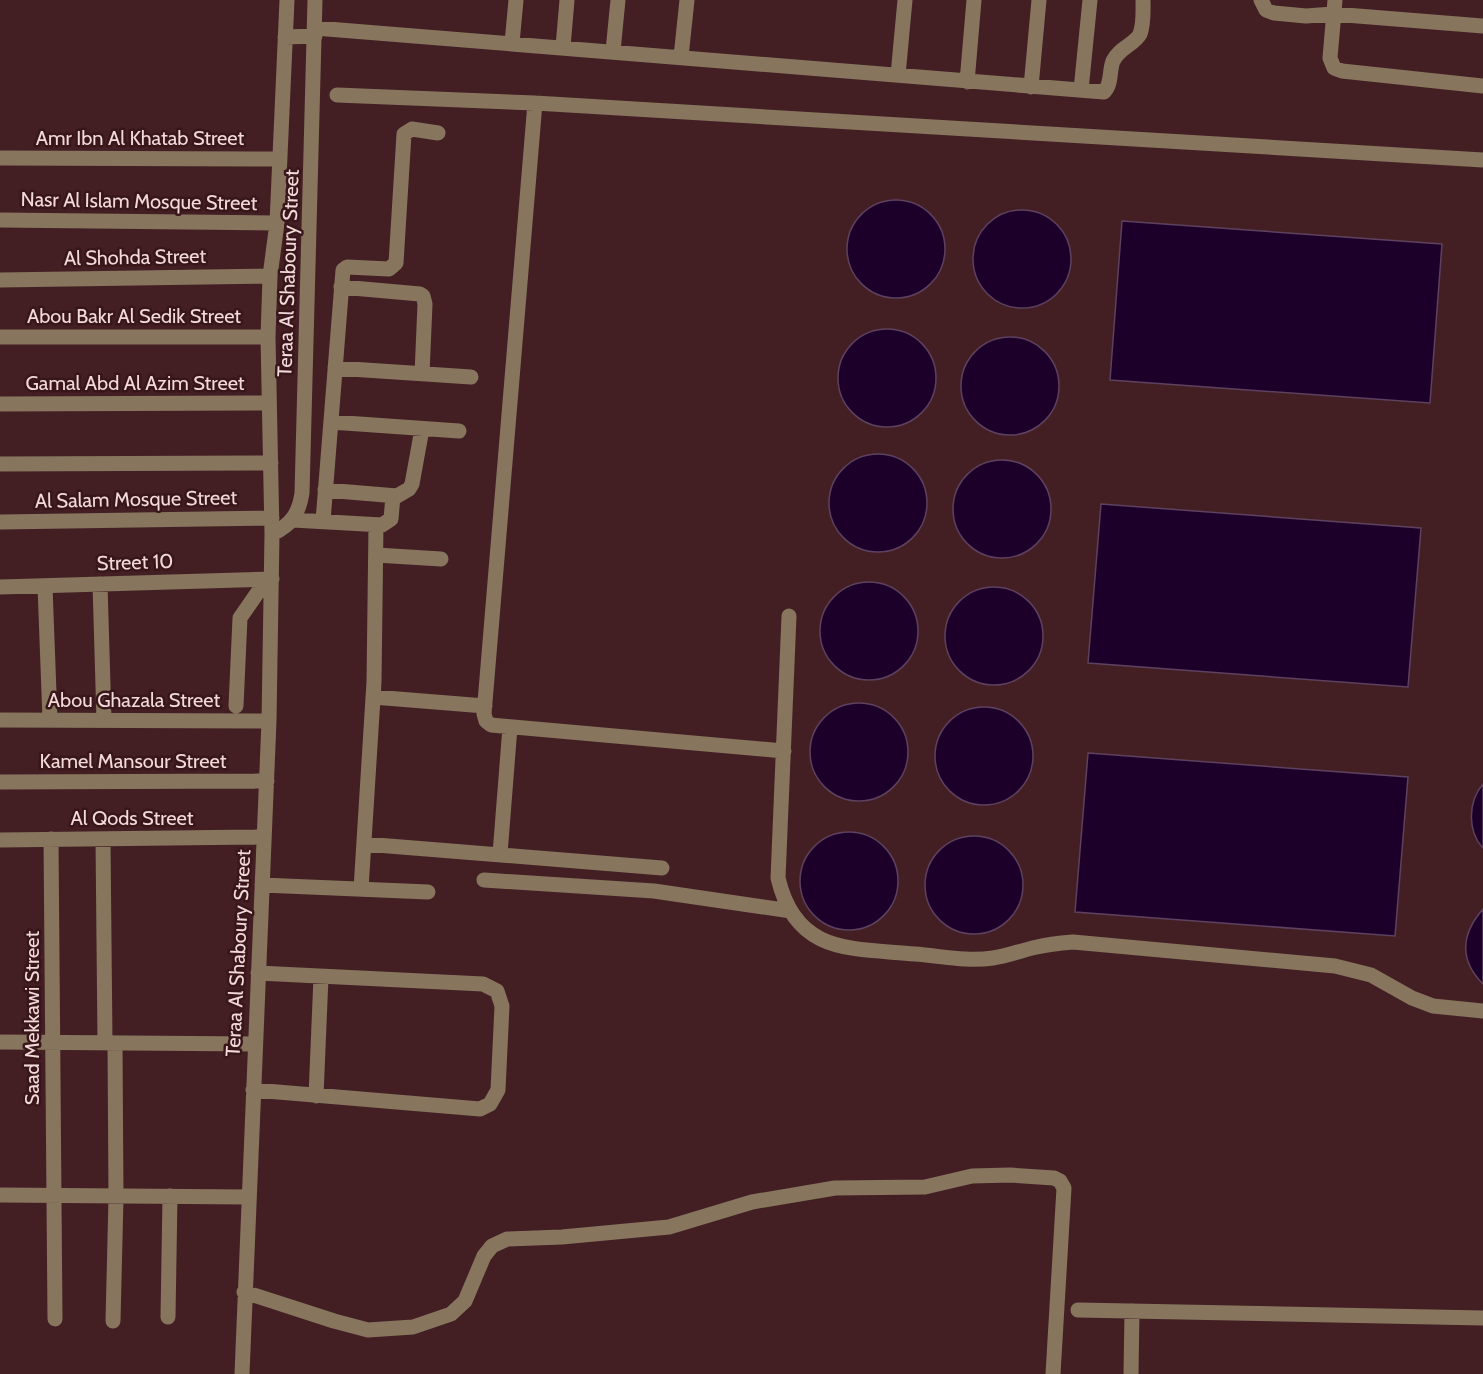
<svg xmlns="http://www.w3.org/2000/svg" width="1483" height="1374" viewBox="0 0 1483 1374" font-family="Cabin,sans-serif">
  <rect width="100%" height="100%" fill="#431f24"/>
  <path fill="#1d002a" stroke="#5d415f" stroke-width="1.5" d="M847 249a49 49 0 1 1 98 0a49 49 0 1 1-98 0Z
    M973 259a49 49 0 1 1 98 0a49 49 0 1 1-98 0Z
    M1122,221L1442,244L1430,403L1110,380Z
    M838 378a49 49 0 1 1 98 0a49 49 0 1 1-98 0Z
    M961 386a49 49 0 1 1 98 0a49 49 0 1 1-98 0Z
    M829 503a49 49 0 1 1 98 0a49 49 0 1 1-98 0Z
    M953 509a49 49 0 1 1 98 0a49 49 0 1 1-98 0Z
    M1101,504L1421,528L1408,687L1088,663Z
    M820 631a49 49 0 1 1 98 0a49 49 0 1 1-98 0Z
    M945 636a49 49 0 1 1 98 0a49 49 0 1 1-98 0Z
    M810 752a49 49 0 1 1 98 0a49 49 0 1 1-98 0Z
    M935 756a49 49 0 1 1 98 0a49 49 0 1 1-98 0Z
    M1088,753L1408,777L1395,936L1075,912Z
    M1483,784V848C1467,831 1468,801 1483,784Z
    M800 881a49 49 0 1 1 98 0a49 49 0 1 1-98 0Z
    M925 885a49 49 0 1 1 98 0a49 49 0 1 1-98 0Z
    M1483,909V984C1459,960 1461,934 1483,909Z"/>
  <g fill="none" stroke-linecap="round" stroke-linejoin="round">
    <path stroke="#87755e" stroke-width="15" d="M1261,0L1266,10L1274,13L1306,16L1333,14L1483,26
      M1335,0L1330,58L1334,68L1342,71L1483,86
      M315,28L1104,92C1112,84 1109,71 1113,61C1119,48 1135,44 1140,34C1144,24 1143,10 1143,0
      M285,37L315,36
      M512,43L516,0
      M563,47L567,0
      M613,51L618,0
      M681,57L687,0
      M898,75L905,0
      M967,82L974,0
      M1031,87L1039,0
      M1081,90L1090,0
      M337,95L535,103L1483,160
      M535,103L484,714L486,721L491,725L784,751
      M0,158L279,159
      M0,220L277,223
      M0,280L270,276
      M341,287L420,294L423,296L425,304L422,374
      M0,337H268
      M335,368L471,377
      M0,404L269,403
      M331,422L459,431
      M0,464L271,463
      M325,490L397,496L409,489L412,484L422,429
      M293,520L382,525L391,519L393,496
      M323,521L343,270L347,267L389,269L396,263L404,134L412,129L438,133
      M0,522L272,518
      M272,534C291,525 299,514 302,493L315,0
      M376,555L441,559
      M100,584L104,720
      M45,586L50,720
      M0,587L272,579
      M789,616L778,878C796,955 852,948 915,954C941,956 967,962 993,958C1008,956 1022,950 1037,947C1049,944 1061,943 1073,942L1335,966L1371,975L1412,998L1433,1006L1483,1011
      M373,697L485,706
      M236,706L240,618L267,579
      M0,720L269,721
      M0,782L267,781
      M51,839L55,1319
      M103,839L105,1043
      M0,840L264,837
      M364,844L662,868
      M500,854L510,727
      M484,880L654,891L791,911
      M262,885L428,892
      M361,889L374,682L376,525
      M0,1042L255,1044
      M253,1090L480,1109L490,1104L498,1090L502,1006L497,991L483,984L258,973
      M316,1096L321,977
      M0,1195L248,1197
      M244,1292L334,1321L368,1330L413,1327L451,1314L465,1301L484,1256L492,1246L507,1239L562,1237L669,1227L752,1202L835,1188L925,1187L972,1176L1010,1175L1054,1178L1060,1181L1064,1188L1053,1374
      M1078,1310L1483,1318
      M168,1317L170,1196
      M113,1321L116,1198L115,1043
      M242,1374L269,721L272,534L268,337L270,276L277,223L287,0
      M1131,1374L1132,1311"/>
  </g>
  <g text-anchor="middle" stroke-width="5" stroke-linejoin="round" paint-order="stroke">
    <g font-size="20" fill="#f2d9da" stroke="#38161a">
      <text x="140" y="145">Amr Ibn Al Khatab Street</text>
      <text transform="translate(139 201) rotate(1)" y="7">Nasr Al Islam Mosque Street</text>
      <text transform="translate(135 257) rotate(-1)" y="7">Al Shohda Street</text>
      <text transform="translate(288 273) rotate(-88)" y="7">Teraa Al Shaboury Street</text>
      <text x="134" y="323">Abou Bakr Al Sedik Street</text>
      <text x="135" y="390">Gamal Abd Al Azim Street</text>
      <text transform="translate(136 499) rotate(-1)" y="7">Al Salam Mosque Street</text>
      <text transform="translate(135 562) rotate(-2)" y="7">Street 10</text>
      <text x="134" y="707">Abou Ghazala Street</text>
      <text x="133" y="768">Kamel Mansour Street</text>
      <text x="132" y="825">Al Qods Street</text>
      <text transform="translate(238 953) rotate(-87)" y="7">Teraa Al Shaboury Street</text>
      <text transform="translate(32 1018) rotate(-90)" y="7">Saad Mekkawi Street</text>
    </g>
  </g>
</svg>
